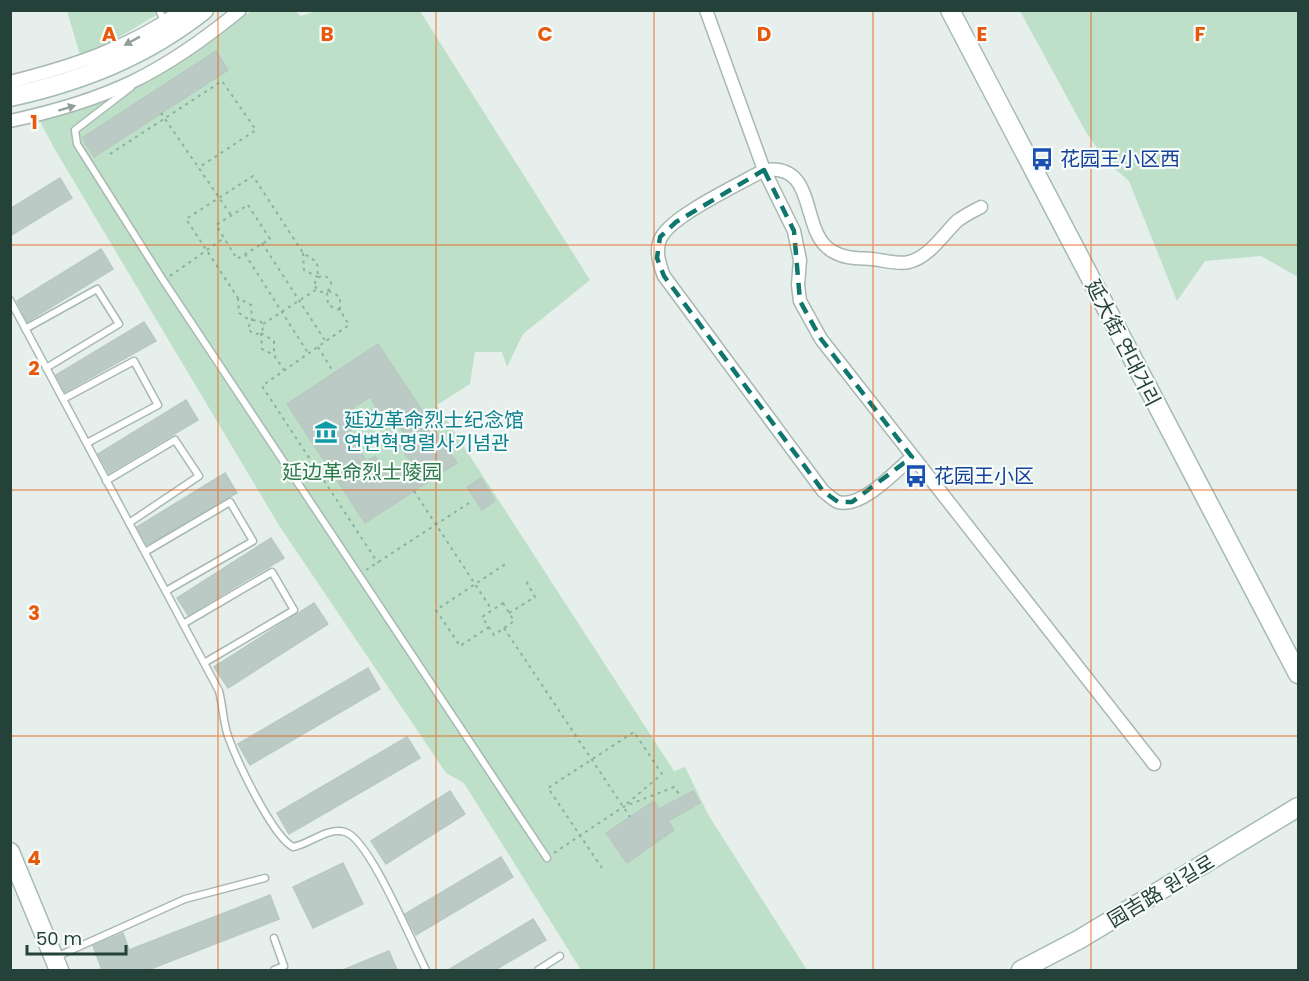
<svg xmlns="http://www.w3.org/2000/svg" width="1309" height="981" viewBox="0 0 1309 981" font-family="Poppins,'Noto Sans SC','Noto Sans KR',sans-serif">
  <rect width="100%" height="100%" fill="#e6efeb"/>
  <path fill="#bfe0c8" d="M67,11H163L111,42L80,55Z
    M252,11H295L301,16L316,11H420L590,280L523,334L507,367L502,352H475L470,384L437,405L674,771L685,767L709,816L807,970H581L464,783L446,773L280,527L54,148L40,121L105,101L131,89Z
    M1020,11H1298V277L1261,256L1205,261L1177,301L1129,181L1106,161L1086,132Z"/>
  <path fill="#bbcac4" stroke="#b8c9c2" stroke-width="1.5" fill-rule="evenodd" d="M216,51L228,70L94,157L82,138Z
    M60,178L72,198L10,236V209Z
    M101,249L113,269L27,322L17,301Z
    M144,322L156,341L65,392L56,375Z
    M378,344L457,463L365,523L287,404ZM370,397L379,413L388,407L407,438L398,443L411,463L389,477L375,456L366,461L348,432L357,426L348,411Z
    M186,400L198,420L109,473L98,454Z
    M225,473L237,493L147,545L137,527Z
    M481,478L495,501L482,510L467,487Z
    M271,538L284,558L188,615L177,598Z
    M314,603L328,624L228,688L214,667Z
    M368,668L380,689L250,765L238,744Z
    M407,737L420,758L289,834L277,813Z
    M450,791L465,814L386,864L371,841Z
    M693,791L700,803L668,821L674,830L627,863L606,833L654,801L659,809Z
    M501,857L513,877L416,935L405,914Z
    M343,863L363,904L313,928L293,887Z
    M270,895L279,919L148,970H102L93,946L123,933L129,950Z
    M533,919L546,940L495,970H448Z
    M389,951L397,970H343Z"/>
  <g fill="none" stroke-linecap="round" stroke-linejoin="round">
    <g stroke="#a8b8b2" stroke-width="9">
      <path id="lane" d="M159,10L164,21
        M131,87L75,130L77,144L163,280L547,858
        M10,300L219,691C223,706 223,722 228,736C237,761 272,836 293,847C310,844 327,827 345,832C369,838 413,945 426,970
        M25,329L97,289L119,324L46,368
        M63,399L134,361L158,405L87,443
        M106,481L175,440L199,476L129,523
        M145,552L230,502L253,541L166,591
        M183,624L272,572L294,610L204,663
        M56,957L185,899L265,878
        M274,970L284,966L274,938
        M538,970L560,956"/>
    </g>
    <g stroke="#a8b8b2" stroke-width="15">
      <path id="street" d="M706,10L764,170L794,231L800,260L798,285L800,301L821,339L1154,764
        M10,82C73,66 129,48 182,10
        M10,121C108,100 162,74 240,10
        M912,457C896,471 861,509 838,502C833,500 827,494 823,491L664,276C659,264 654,248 662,236C675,214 740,184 764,170C819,162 799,232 832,251C845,259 858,258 872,259C883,260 899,265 909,262C929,257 943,235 957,221C964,216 973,211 981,207"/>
    </g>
    <g stroke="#a4bbb3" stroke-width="21">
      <path id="secondary" d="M950,10L1298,674
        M10,97C82,81 146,56 204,10
        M10,852L59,970
        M1021,970L1080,939L1298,807"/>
    </g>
    <path stroke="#86b3a5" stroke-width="2" stroke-dasharray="3 4.5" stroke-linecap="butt" d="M161,113L231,215
      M110,154L222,81L256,130L198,168
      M248,205L270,239L237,259L216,225Z
      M262,243L326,342
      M303,253L304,270L318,277
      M245,254L308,353
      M170,276L224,238
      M315 284a8 8 0 1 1 16 0a8 8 0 1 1-16 0Z
      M238,298L239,313L251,321
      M340,310L328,305L327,290L340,297V310L349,325L262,386L378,563
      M249 327a7 7 0 1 1 14 0a7 7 0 1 1-14 0Z
      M252,321L251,305L238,298L186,219L253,176L303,253L317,262L318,277
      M263,324L317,289
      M261,333L274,341V355L284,370
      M261,333L262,349L274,355
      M318,347L334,373
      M414,491L492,610
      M366,570L469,503
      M503,603L514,621L494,635L482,617Z
      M509,613L535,597L526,581
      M489,627L460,646L436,610L507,563
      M504,628L630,817
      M554,853L623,807L674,787L681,797
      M602,868L548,788L634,732L662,774L623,807"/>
    <use href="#lane" stroke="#fff" stroke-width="6"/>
    <use href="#street" stroke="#fff" stroke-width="12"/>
    <use href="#secondary" stroke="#fff" stroke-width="18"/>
  </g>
  <defs><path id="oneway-solid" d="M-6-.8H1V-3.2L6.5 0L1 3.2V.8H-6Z" transform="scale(1.5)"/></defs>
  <g fill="#92a09c">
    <use href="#oneway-solid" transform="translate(132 41) rotate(151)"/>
    <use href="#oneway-solid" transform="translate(67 108) rotate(-17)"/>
  </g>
  <path fill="none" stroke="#0f766e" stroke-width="4.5" stroke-dasharray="12 8" stroke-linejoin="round" d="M764,170L794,231L800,301L821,339L912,457L852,502H838L823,491L664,276L657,258L660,237L676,222Z"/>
  <path fill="none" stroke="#e8590c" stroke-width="1.5" stroke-opacity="0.55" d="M218,10V970M436,10V970M654,10V970M873,10V970M1091,10V970M10,245H1298M10,490H1298M10,736H1298"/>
  <defs>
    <g id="bus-bare" transform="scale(1.8)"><path d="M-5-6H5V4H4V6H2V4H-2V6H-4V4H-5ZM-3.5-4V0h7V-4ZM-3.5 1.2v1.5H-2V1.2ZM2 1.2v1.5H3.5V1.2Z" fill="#1a4fb4" stroke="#f7fbf9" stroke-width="2.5" paint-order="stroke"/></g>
    <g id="museum-bare" transform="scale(1.8)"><path d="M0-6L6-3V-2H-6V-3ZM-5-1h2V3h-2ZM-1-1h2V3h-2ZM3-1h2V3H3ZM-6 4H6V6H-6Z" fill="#0f9aa8" stroke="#f7fbf9" stroke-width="2.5" paint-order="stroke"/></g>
  </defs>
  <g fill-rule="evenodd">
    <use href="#bus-bare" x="1042" y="159"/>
    <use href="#museum-bare" x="326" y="432"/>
    <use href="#bus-bare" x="916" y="476"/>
  </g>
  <g text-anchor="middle" stroke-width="4.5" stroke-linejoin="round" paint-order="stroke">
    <g font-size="20" fill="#164399" stroke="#f7fbf9" text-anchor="start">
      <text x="1060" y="166">花园王小区西</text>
      <text x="934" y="483">花园王小区</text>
    </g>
    <g font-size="20" fill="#24423a" stroke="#f7fbf9">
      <text transform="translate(1123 343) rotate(63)" y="7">延大街 연대거리</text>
      <text transform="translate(1161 891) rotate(-31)" y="7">园吉路 원길로</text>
    </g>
    <g font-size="20" fill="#0d838f" stroke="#f7fbf9" text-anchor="start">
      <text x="344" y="427">延边革命烈士纪念馆<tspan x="344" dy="23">연변혁명렬사기념관</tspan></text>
    </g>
    <g font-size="20" fill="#2d7a4b" stroke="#f7fbf9">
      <text x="362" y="479">延边革命烈士陵园</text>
    </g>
  </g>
  <g font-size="20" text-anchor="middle" font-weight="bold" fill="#e8590c" stroke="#f7fbf9" stroke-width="4.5" stroke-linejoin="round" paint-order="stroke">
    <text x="109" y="41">A</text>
    <text x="327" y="41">B</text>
    <text x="545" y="41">C</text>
    <text x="764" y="41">D</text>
    <text x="982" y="41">E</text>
    <text x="1200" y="41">F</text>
    <text x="34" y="129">1</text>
    <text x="34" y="375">2</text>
    <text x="34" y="620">3</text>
    <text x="34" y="865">4</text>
  </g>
  <rect width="1309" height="981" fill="none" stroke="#24423a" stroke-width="24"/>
  <path d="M27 945v9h99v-9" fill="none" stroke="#24423a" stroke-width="3"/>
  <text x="36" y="945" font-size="18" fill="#24423a" stroke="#f7fbf9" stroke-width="4.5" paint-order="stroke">50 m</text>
</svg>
